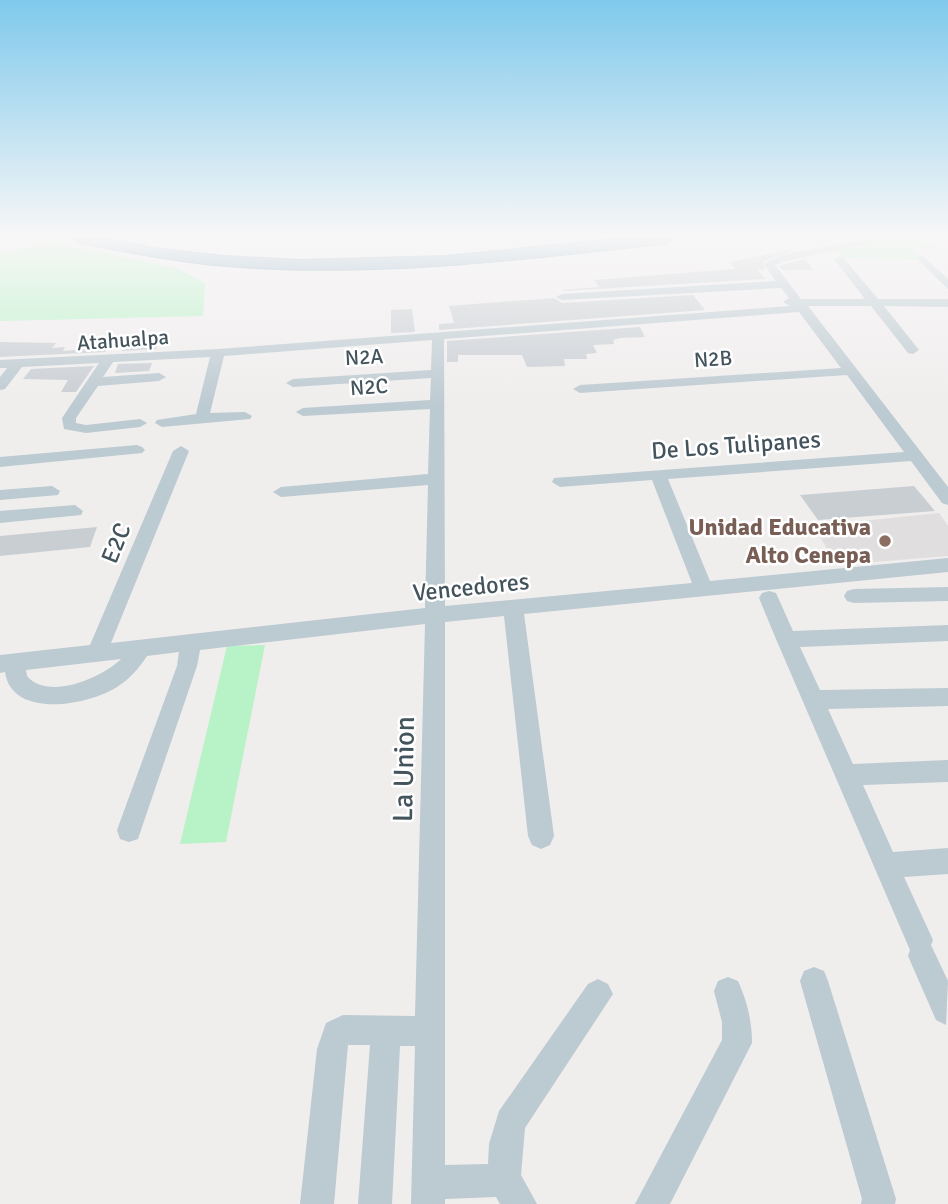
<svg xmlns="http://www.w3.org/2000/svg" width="948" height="1204" viewBox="0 0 948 1204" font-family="Signika,sans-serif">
  <rect width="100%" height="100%" fill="#f0eded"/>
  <path fill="#e1dee0" d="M939,513L948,526V556L836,565L814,526Z"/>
  <path fill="#b8f2c7" d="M897,238H914L941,249L912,248L922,260L843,258L833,250Z
    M52,242L176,268L205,283L203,316L0,321V253Z
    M265,645L226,842L180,844L227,646Z"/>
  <path fill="#c9ced3" d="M797,248L763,262L765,270H758L765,279L562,291V290L599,287L594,280L735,269L730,262Z
    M805,259L813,270H782L779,266Z
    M693,295L705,310L439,330V324L454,323L449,306L554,298L562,303Z
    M412,309L415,332L391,333V310Z
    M640,327L645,337L620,338L613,340L614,344L593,345L597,353L586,354L587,359H564L565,366L527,367L522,355H458V362H447V341Z
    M136,337H149L144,345L158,343L156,349L122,351L125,342L134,341Z
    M0,342L56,343L52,348L65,347L63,351L109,347L105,352L0,357Z
    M152,363L149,371L115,373L118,364Z
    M94,366L76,392H61L68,380L23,379L31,369Z
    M914,486L935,511L818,520L800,495Z
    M97,527L90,547L0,556V536Z"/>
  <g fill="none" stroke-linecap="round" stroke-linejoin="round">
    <g stroke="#6c92ac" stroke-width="2">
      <path id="highway" d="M71,238H105L152,248L225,256L299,260L446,256L623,238H675L667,243C521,260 374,278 226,266C176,262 128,252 79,243Z"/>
    </g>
    <path fill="#bccad1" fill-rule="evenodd" d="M873,238H897L785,261L775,265L801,299H865L834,259L839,256L843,257L878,299H948V307L884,306L919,350L913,354L908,353L871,306H808L948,487V505L942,503L911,461L668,479L710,581L948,558V572L524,614L554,836L550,845L541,849L532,845L528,836L504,616L445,622V1165L488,1164L489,1144L499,1111L588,984L598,979L608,984L613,994L525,1128L521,1175L537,1204H500L496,1197L445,1199V1204H411L415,1046H400L392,1204H358L370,1045H348L334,1204H300L317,1049L326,1023L343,1015L415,1016L425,624L200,650L197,666L141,830L138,839L129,842L120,839L117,830L177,666L179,652L147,656C139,668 130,679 117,687C89,705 12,720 5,672L0,673V655L90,645L173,451L181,446L189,451L111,643L425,608L428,485L281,497L273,492L281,487L428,474L430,409L303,416L296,412L303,408L430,400L431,378L293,387L286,383L293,379L431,370L432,340L224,356L210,413L245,412L252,416L250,419L162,427L155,423L157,420L196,414L210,357L113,362L103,377L159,373L166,377L159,381L98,386L76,418V423L86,425L140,419L147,423L140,427L86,433L64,429L62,418L99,363L22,367L5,389L0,390V377L7,368H0V360L218,349L790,306L783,302L789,298L781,288L562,300L556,297L562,294L776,281L764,264L782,255ZM799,312L841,368L580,385L573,389L580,393L847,375L904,452L554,478L552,482L560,487L652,480L692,583L445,606L444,339ZM121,659C102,678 48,701 27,676L26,670Z
      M923,256L948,279V289L919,261V257Z
      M137,445L142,447L145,450L142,453L0,467V457Z
      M52,486L60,491L58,495L0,500V490Z
      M75,505L83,511L81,515L0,523V511Z
      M948,587V601L854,603L847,601L844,596L847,591L854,589Z
      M769,591L776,593L793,631L948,625V641L800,647L820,690L948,688V706L828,709L853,764L948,760V782L863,785L893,852L948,848V874L904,877L933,940L931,945L948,981L946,1025L936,1020L908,956L910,950L776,639L759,598L762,593Z
      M814,967L824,971L828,981L896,1199L895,1204H861L862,1199L800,981L804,971Z
      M728,977L738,981C747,1001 752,1021 752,1043L670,1204H635L722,1040V1022L714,991L718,981Z"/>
    <use href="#highway" fill="#81a7c0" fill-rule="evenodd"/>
  </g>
  <linearGradient id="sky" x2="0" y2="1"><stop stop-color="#7fc9ec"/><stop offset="0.58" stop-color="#f8f7f7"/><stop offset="1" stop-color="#f8f7f7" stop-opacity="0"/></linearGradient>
  <rect width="948" height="407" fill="url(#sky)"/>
  <circle fill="#8d6e63" stroke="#fff" stroke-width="2.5" cx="885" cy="541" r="7"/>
  <g text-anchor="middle" stroke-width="5" stroke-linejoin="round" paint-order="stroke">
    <g font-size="21" fill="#44545c" stroke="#fff">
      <text transform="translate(123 340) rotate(-4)" y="7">Atahualpa</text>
      <text transform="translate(364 357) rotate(-3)" y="7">N2A</text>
      <text transform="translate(713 359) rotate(-4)" y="7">N2B</text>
      <text transform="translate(369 387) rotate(-4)" y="7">N2C</text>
    </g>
    <g font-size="24" fill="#44545c" stroke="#fff">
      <text transform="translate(736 445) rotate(-4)" y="8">De Los Tulipanes</text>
      <text transform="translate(116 543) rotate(-68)" y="8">E2C</text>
      <text transform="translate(471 587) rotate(-6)" y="8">Vencedores</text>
    </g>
    <g font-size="24" font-weight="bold" fill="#785e54" stroke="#fff" text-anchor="end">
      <text x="871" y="535">Unidad Educativa<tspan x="871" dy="28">Alto Cenepa</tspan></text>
    </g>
    <g font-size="28" fill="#44545c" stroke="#fff">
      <text transform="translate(403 769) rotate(-89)" y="10">La Union</text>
    </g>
  </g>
</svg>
